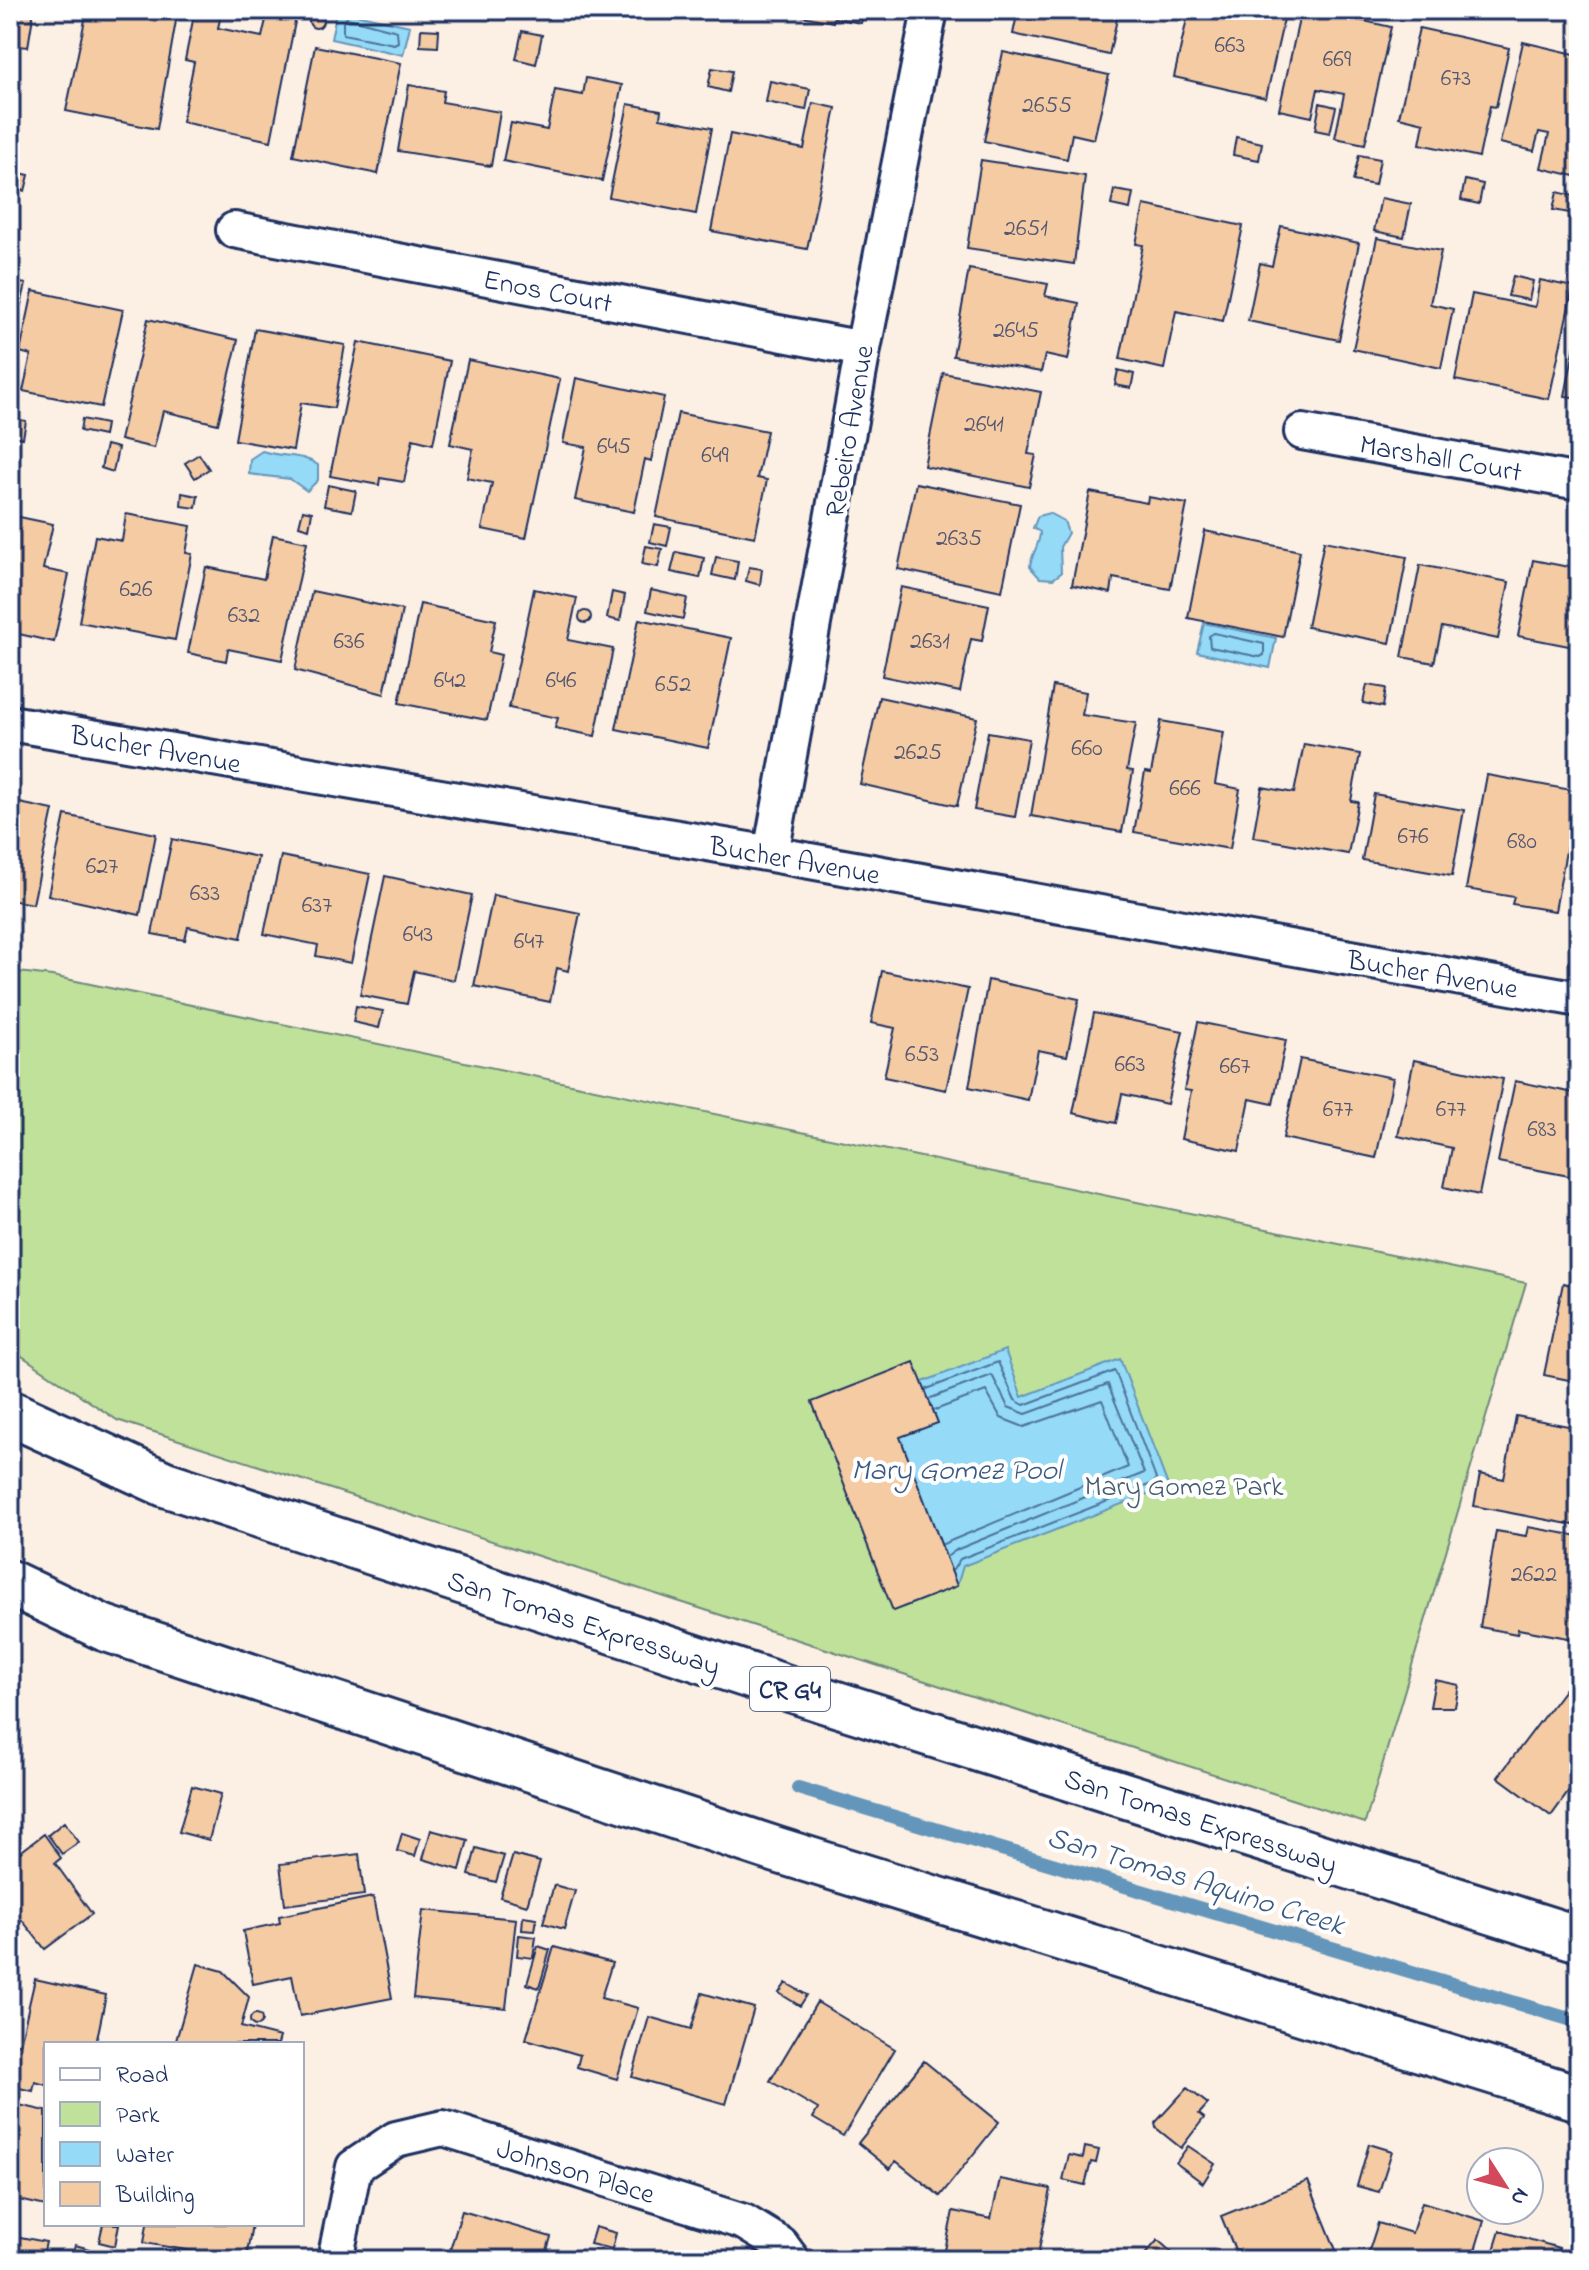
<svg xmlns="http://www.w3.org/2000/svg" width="1589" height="2270" viewBox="0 0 1589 2270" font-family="'Indie Flower',sans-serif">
  <rect width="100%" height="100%" fill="#fcefe4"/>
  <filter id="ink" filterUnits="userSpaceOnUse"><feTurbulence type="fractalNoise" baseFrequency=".0125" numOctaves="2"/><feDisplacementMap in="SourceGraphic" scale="16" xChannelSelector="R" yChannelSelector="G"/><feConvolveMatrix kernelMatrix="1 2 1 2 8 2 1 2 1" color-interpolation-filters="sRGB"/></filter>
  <g filter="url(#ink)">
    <path fill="#c0e19a" stroke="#6e887c" stroke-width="2" d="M10,971L52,976L1526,1283L1365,1823L117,1420L10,1348Z"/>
    <path fill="#95daf7" stroke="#6496ba" stroke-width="2" d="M337,10L410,26L403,55L331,39Z
      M262,451C283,458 301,453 318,465V480L307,491L290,479L249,474L250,459Z
      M1049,513L1064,521L1068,533L1060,547L1061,573L1053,579L1040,578L1030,567C1031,554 1040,545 1040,532L1033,528L1038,516Z
      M1204,623L1276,638L1270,668L1197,652Z
      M1005,1350L1022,1397L1120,1359L1168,1486L963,1566L957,1586L903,1607L830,1418Z"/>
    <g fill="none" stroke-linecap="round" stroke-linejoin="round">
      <path stroke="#4c739b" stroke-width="2" d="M347,18L397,31L398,42L394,44L343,34V22Z
        M1214,633L1264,644V655L1260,657L1210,647L1209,636Z
        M927,1389L998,1362L1015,1400L1024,1405L1115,1371L1156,1479L1154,1483L960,1559L953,1570
        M931,1398L992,1375L1008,1407L1026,1414L1108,1384L1144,1473L956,1550L948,1556
        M935,1410L986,1391L1001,1418L1024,1427L1102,1400L1128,1467L943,1544"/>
      <path stroke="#6496ba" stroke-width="14" d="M798,1788L1579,2022"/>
    </g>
    <path fill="#f5cba4" stroke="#1b2f5e" stroke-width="2" d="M10,10H34L28,47L10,45Z
      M87,10H151L177,15L157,129L66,111Z
      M195,10H222L218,28L262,37L268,11L296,17L271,141L182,122L194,62L185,60Z
      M772,10H864L861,23L834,18L833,22Z
      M1018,10H1119L1109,55L1013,34Z
      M1189,10H1286L1266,98L1174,77Z
      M1301,10H1343L1342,16L1391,27L1365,144L1335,138L1344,94L1318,89L1312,117L1279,110Z
      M309 21a7 7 0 1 1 14 0a7 7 0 1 1-14 0Z
      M1419,28L1509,48L1496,107L1490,106L1479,157L1420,144L1424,123L1399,117Z
      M421,29L439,30L438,47L420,46Z
      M522,31L542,35L536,64L516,59Z
      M1523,42L1579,55V177L1541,168L1549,134L1539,132L1534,151L1500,143Z
      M315,46L401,63L378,174L293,156Z
      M1003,52L1109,75L1094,139L1072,134L1067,159L984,141Z
      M712,68L732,71L728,92L708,87Z
      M586,78L622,85L602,181L503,161L511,123L547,130L555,90L583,95Z
      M770,81L810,89L806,110L766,102Z
      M409,85L444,91L442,102L500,112L491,166L398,151Z
      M813,103L836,108L807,249L711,231L730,134L804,149Z
      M1320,103L1336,107L1330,133L1315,130Z
      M628,104L661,110L660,118L712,128L696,214L609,197Z
      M1236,137L1262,143L1259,160L1233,155Z
      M1359,155L1380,159L1375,185L1353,181Z
      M981,160L1085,176L1074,264L967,248Z
      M11,171L29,175L25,191L10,187Z
      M1465,180L1483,184L1479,204L1461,200Z
      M1114,190L1133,193L1130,209L1111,205Z
      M1557,192L1574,196L1570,213L1553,210Z
      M1381,198L1411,204L1404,237L1374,231Z
      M1144,205L1243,226L1223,321L1176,311L1164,369L1120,359L1143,245L1136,244Z
      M1281,226L1359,243L1339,340L1248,321L1260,263L1272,266Z
      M1377,238L1441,251L1430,304L1453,309L1441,368L1353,349Z
      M969,269L1048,284L1045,296L1079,303L1068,360L1045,355L1041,372L953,356Z
      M1513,276L1533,281L1529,300L1508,296Z
      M1540,280L1573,287L1549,399L1455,380L1472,294L1535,307Z
      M10,281L26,284L21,305L10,303Z
      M33,291L123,310L101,407L23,391L31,355L20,352Z
      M148,319L238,340L218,424L163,411L154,448L120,440Z
      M1579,325V398L1565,396Z
      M255,329L345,345L334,408L301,403L293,450L235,440Z
      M358,342L450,361L433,444L413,439L404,482L380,478L379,485L330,476Z
      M468,360L560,379L526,538L482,529L492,483L467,478L473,449L450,444Z
      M1118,370L1134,374L1131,388L1115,385Z
      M943,373L1041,392L1028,454L1036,455L1029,487L924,466Z
      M576,378L664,397L651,461L645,459L634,512L575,500L586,447L563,443Z
      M678,413L767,431L757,478L767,480L755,537L656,517Z
      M10,418L26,421L23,438L10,436Z
      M82,419L106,424L104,436L80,431Z
      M106,445L118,448L113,472L101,468Z
      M199,454L209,469L195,478L185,463Z
      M916,483L1020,504L1002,591L898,569Z
      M328,485L356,491L352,511L324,506Z
      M1090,492L1147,503L1148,497L1187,504L1170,589L1113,578L1111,593L1072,585Z
      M182,493L198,496L196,508L181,506Z
      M303,510L312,512L309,529L299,526Z
      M126,514L191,526L186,553L192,554L175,640L79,622L95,536L122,541Z
      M10,515L53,524L43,569L69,574L54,642L10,632Z
      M654,524L671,527L667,546L650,542Z
      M1205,531L1300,551L1283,637L1188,618Z
      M273,535L307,542L282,660L228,649L226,661L188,653L206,567L264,579Z
      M1324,541L1407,557L1390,643L1307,627Z
      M646,546L662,549L658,567L642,564Z
      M676,552L704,558L700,578L671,572Z
      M716,557L738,561L735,580L712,575Z
      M1533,560L1579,569V648L1518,636Z
      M1420,565L1509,582L1498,639L1442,627L1434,663L1402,657Z
      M749,567L762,569L760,585L746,581Z
      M901,587L989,605L982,641L971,639L960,692L882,676Z
      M534,589L577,598L568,640L613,649L595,736L555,728L558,718L509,708Z
      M651,590L687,598L683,619L647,611Z
      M312,591L402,610L384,694L295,670Z
      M612,592L625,595L620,621L607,618Z
      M420,604L496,620L489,652L501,655L487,720L399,703Z
      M579 617a6 6 0 1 1 12 0a6 6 0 1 1-12 0Z
      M639,619L731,638L708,748L616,729Z
      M1367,685L1386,688L1383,707L1363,703Z
      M1053,686L1086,692L1082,715L1136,723L1127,770L1133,771L1122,832L1031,816Z
      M879,697L977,718L957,806L860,784Z
      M1161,721L1224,732L1215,784L1240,789L1230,849L1134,832L1145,772L1151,773Z
      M988,732L1029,739L1015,817L974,810Z
      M1304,744L1360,754L1351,801L1358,802L1348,854L1253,837L1262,787L1294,793Z
      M1487,775L1577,791L1555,911L1512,904L1514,897L1466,889Z
      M1374,794L1464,810L1452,876L1362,860Z
      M10,801L53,810L33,904L10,900Z
      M65,815L156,834L140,915L48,895Z
      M172,839L258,857L241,938L188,927L185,940L152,934Z
      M281,856L370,874L351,963L316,956L318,945L264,934Z
      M1579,856V915L1568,913Z
      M385,876L472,895L454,980L414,971L407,1004L360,995Z
      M493,895L580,913L568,971L557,968L550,1002L474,986Z
      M882,971L968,989L946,1090L884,1077L895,1028L871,1023Z
      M988,980L1079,999L1067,1056L1038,1050L1028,1100L969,1087Z
      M356,1006L383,1011L379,1028L353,1022Z
      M1094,1013L1183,1031L1167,1104L1122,1094L1116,1123L1073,1113Z
      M1198,1022L1286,1040L1273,1104L1250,1099L1239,1151L1181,1139L1191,1091L1184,1090Z
      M1300,1059L1393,1078L1376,1158L1283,1138Z
      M1414,1060L1503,1079L1479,1195L1444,1187L1452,1148L1398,1136Z
      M1515,1081L1579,1094V1178L1498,1162Z
      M1563,1283L1579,1287V1382L1544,1375Z
      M914,1362L938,1423L900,1437L957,1586L893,1611L812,1402Z
      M1516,1416L1579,1428V1526L1474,1506L1480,1474L1504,1479Z
      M1528,1527L1579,1536V1609L1574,1639L1518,1629L1517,1634L1480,1627L1496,1531L1526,1536Z
      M1579,1670V1786L1575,1783L1551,1816L1498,1777Z
      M1435,1680L1459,1685L1455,1707H1430Z
      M192,1786L221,1794L209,1840L179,1832Z
      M64,1822L79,1842L62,1854L48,1835Z
      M431,1830L468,1840L460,1870L423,1859Z
      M402,1833L420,1839L415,1856L397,1851Z
      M44,1834L61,1858L55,1863L92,1914L45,1949L22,1920L16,1924L10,1916V1860Z
      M476,1848L504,1856L496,1882L469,1875Z
      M359,1854L364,1895L285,1905L280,1864Z
      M513,1855L540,1862L527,1905L500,1897Z
      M554,1885L575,1891L564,1929L543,1923Z
      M373,1897L392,1998L300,2016L292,1976L253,1984L243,1931L280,1923L279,1916Z
      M423,1910L516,1919L506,2008L413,1998Z
      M523,1916L537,1918L535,1931L522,1930Z
      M519,1935L536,1937L533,1958L517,1956Z
      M538,1946L550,1950L539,1988L527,1984Z
      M554,1947L612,1963L601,1998L638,2008L617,2079L577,2067L580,2055L526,2039Z
      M198,1964L223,1971L249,1997L241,2027L280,2037L278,2044H175Z
      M35,1979L106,1995L96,2044H46V2085L35,2082L33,2091L10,2086V2042L20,2044Z
      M786,1983L807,1995L800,2006L779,1993Z
      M702,1993L754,2008L726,2104L632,2077L649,2017L691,2029Z
      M817,2002L895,2049L843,2136L813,2118L818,2109L770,2081Z
      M250 2020a6 6 0 1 1 12 0a6 6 0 1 1-12 0Z
      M924,2061L999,2122L940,2196L896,2161L890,2169L858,2143Z
      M1187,2088L1208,2104L1199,2114L1204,2118L1181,2148L1156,2128L1155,2123Z
      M10,2103L46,2111V2206L10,2198Z
      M1369,2144L1392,2151L1379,2192L1357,2186Z
      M1188,2146L1215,2164L1203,2183L1176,2163Z
      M1085,2147L1099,2150L1096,2163L1091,2162L1085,2185L1063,2180L1069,2155L1083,2158Z
      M1000,2179L1051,2189L1037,2260H943L953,2211L991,2219Z
      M1308,2181L1340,2260H1239L1221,2216Z
      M1422,2202L1484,2221L1473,2257L1366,2260L1378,2223L1412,2233Z
      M462,2211L551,2237L544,2260H447Z
      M103,2224H119L115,2246L99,2242Z
      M147,2224H252L246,2260L144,2243Z
      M595,2227L616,2233L612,2249L590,2244Z
      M1500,2231L1559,2248L1555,2260H1491Z
      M10,2235L46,2242L42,2260H10Z
      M1158,2240L1180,2260H1140Z
      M75,2245L90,2249L87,2260H72Z"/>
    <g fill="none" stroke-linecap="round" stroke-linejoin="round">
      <g stroke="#1b2f5e" stroke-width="40">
        <path id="street" d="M234,230L863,349
          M1302,432L1579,482
          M10,723L771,854L1579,999
          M771,854L863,349L930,10
          M335,2260L354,2167L396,2139L443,2128L744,2222L780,2244L792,2260"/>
      </g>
      <g stroke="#1b2f5e" stroke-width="50">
        <path id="highway" d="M10,1413L165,1484L827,1701L1579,1939
          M10,1583L104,1628L777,1850L1579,2098"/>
      </g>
      <use href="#street" stroke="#fff" stroke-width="34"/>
      <use href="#highway" stroke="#fff" stroke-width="44"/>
    </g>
  </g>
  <g text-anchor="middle" stroke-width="8" stroke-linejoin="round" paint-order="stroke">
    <g font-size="24" fill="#525670">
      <text x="1230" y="52">663</text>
      <text x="1337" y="66">669</text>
      <text x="1456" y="85">673</text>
      <text x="1047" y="112">2655</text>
      <text x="1026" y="235">2651</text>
      <text x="1016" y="337">2645</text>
      <text x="984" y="431">2641</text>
      <text x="614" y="453">645</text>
      <text x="715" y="462">649</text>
      <text x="959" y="545">2635</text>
      <text x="136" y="596">626</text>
      <text x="244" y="622">632</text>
      <text x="349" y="648">636</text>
      <text x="930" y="648">2631</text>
      <text x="450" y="687">642</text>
      <text x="561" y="687">646</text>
      <text x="673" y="691">652</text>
      <text x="1087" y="755">660</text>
      <text x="918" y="759">2625</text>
      <text x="1185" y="795">666</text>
      <text x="1413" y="843">676</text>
      <text x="1522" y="848">680</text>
      <text x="102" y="873">627</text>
      <text x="205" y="900">633</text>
      <text x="317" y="912">637</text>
      <text x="418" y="941">643</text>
      <text x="529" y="948">647</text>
      <text x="922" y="1061">653</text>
      <text x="1130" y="1071">663</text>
      <text x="1235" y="1073">667</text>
      <text x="1338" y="1116">677</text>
      <text x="1451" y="1116">677</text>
      <text x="1542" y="1136">683</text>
      <text x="1534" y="1581">2622</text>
    </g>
    <rect fill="#fff" stroke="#5f6d8e" stroke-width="2" x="750" y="1667" width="80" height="44" rx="6"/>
    <g font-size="26" font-weight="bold" fill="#1b2f5e">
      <text x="790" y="1698">CR G4</text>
    </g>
    <g font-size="28" fill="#1b2f5e" stroke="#fff">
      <text transform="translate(548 290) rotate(11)" y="10">Enos Court</text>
      <text transform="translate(848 431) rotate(-80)" y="10">Rebeiro Avenue</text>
      <text transform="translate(1441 457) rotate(10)" y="10">Marshall Court</text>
      <text transform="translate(156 748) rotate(10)" y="10">Bucher Avenue</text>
      <text transform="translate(795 859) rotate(10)" y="10">Bucher Avenue</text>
      <text transform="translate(1433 973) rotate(10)" y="10">Bucher Avenue</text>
      <text transform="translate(584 1622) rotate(18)" y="10">San Tomas Expressway</text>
      <text transform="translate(1201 1820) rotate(18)" y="10">San Tomas Expressway</text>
      <text transform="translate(576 2170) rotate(17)" y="10">Johnson Place</text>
    </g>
    <g font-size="28" fill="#445c6d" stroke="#fff">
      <text x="1184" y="1495">Mary Gomez Park</text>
    </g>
    <g font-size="30" font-style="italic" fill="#3a5a84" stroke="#fff">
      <text x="956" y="1479">Mary Gomez Pool</text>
      <text transform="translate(1196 1880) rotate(17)" y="10">San Tomas Aquino Creek</text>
    </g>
  </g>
  <rect width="1589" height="2270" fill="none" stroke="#fff" stroke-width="40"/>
  <rect x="20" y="20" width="1549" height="2230" fill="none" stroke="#1b2f5e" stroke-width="3" filter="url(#ink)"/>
  <rect x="44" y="2042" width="260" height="184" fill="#ffffff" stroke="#a4acbf" stroke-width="2"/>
  <rect x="60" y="2068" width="40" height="12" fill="#ffffff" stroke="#a4acbf" stroke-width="2"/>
  <text x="116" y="2082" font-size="24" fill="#1b2f5e">Road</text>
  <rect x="60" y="2102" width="40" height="24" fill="#c0e19a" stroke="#a4acbf" stroke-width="2"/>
  <text x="116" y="2122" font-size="24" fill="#1b2f5e">Park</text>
  <rect x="60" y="2142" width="40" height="24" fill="#95daf7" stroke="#a4acbf" stroke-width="2"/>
  <text x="116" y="2162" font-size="24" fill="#1b2f5e">Water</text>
  <rect x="60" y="2182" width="40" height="24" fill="#f5cba4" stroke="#a4acbf" stroke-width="2"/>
  <text x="116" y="2202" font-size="24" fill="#1b2f5e">Building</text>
  <g transform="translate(1505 2186) rotate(126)"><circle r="38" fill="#ffffff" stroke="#a4acbf" stroke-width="2"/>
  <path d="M0-6L14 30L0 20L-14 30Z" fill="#d1495b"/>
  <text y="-12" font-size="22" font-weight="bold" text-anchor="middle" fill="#1b2f5e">N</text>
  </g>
</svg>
